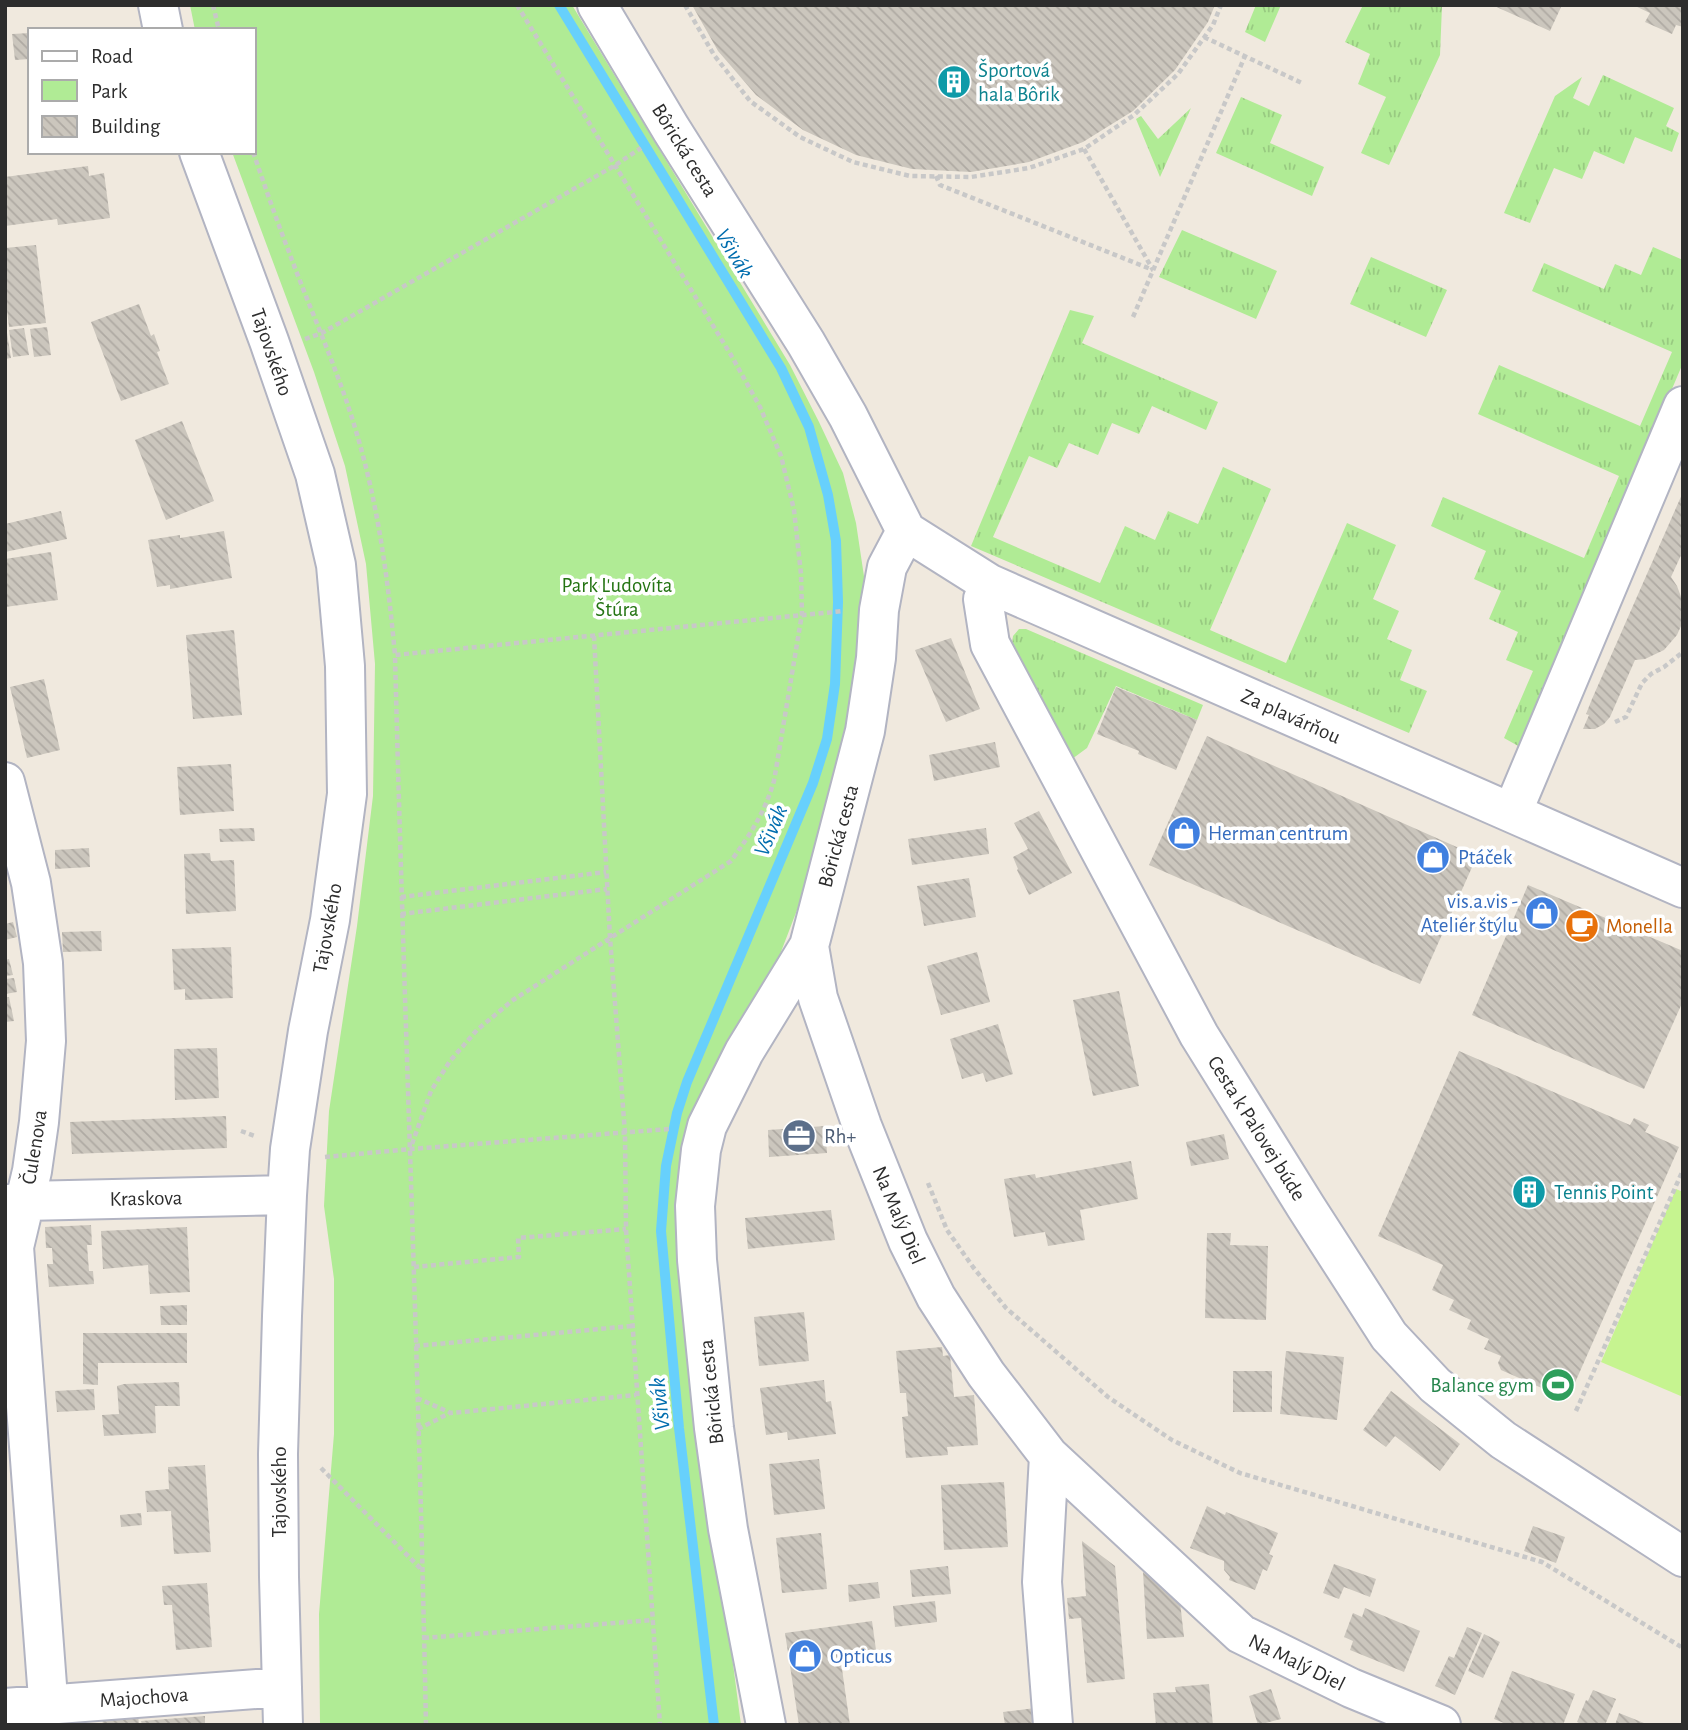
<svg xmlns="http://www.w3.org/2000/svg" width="1688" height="1730" viewBox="0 0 1688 1730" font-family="'Alegreya Sans',sans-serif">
  <defs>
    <pattern id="grass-tufts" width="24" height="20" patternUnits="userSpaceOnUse" patternTransform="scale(1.75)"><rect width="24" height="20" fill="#b0eb95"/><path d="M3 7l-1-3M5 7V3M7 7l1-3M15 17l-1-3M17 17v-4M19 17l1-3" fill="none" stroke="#98ca81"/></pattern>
    <pattern id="building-back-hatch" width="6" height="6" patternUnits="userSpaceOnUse" patternTransform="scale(1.75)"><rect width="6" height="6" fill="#cbc6bd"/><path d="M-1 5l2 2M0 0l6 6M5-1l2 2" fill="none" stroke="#afaaa3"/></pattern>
  </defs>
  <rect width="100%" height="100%" fill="#f0e9de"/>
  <path fill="url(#grass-tufts)" d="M1256,5H1281L1265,42L1245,32Z
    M1363,5L1442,6L1440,55L1389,165L1361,153L1386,97L1358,84L1370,54L1345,42Z
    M1603,75L1674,108L1666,126L1679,133L1672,152L1635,137L1624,164L1594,151L1582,179L1554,168L1530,223L1504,213L1555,96L1582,77L1573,98L1589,106Z
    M1241,97L1282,115L1270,143L1324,167L1312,196L1216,153Z
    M1191,108L1160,177L1136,119L1141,116L1158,139Z
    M1182,230L1277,271L1256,319L1159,277Z
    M1653,247L1683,260V363L1520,747L1504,738L1533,671L1506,660L1518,632L1489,619L1501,591L1474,579L1486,551L1431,526L1443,497L1584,558L1619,476L1478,414L1499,365L1640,426L1672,352L1532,291L1544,263L1604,289L1615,264L1641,275Z
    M1371,257L1447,290L1426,337L1350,304Z
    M1070,310L1094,316L1082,343L1218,402L1206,430L1152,406L1139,434L1112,423L1098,455L1069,443L1057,468L1029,456L993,537L1100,583L1125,526L1155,540L1168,511L1198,524L1223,467L1271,489L1210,630L1286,663L1347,523L1396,545L1373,599L1399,611L1387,639L1412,650L1400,680L1427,691L1409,733L971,546Z
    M1019,629H1026L1203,705L1197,720L1116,686L1087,748L1072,759L1011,654L1013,636Z"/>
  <path fill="#b0eb95" d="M190,5H572L790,365L819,422L843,473L856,523L865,583L849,739L802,897L779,957L710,1086L709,1481L741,1725H320L319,1614L334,1434V1279L324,1206L329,1111L357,926L373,796L375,664L366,564L345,466L314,372L232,152H254V30H195Z"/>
  <path fill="#c6f490" d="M1676,1189L1683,1192V1397L1601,1362Z"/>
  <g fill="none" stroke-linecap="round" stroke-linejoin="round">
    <path stroke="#67d0fc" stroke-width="10" d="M559,5L781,368L809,427L828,495L836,541L838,602L835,684L827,739L813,783L687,1082L677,1113L666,1166L661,1231L679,1428L714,1725"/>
  </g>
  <path fill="url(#building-back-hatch)" d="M692,5H1215L1208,22L1175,70L1133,111L1083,142L1029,162L971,172L912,169L856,155L803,130L756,95L718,51Z
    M1492,5H1562L1550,31Z
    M1633,5H1683V27L1676,25L1672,34L1645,22L1650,13Z
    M30,33V59L15,60L12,34Z
    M88,166L89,176L104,173L110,218L58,225L57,219L5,226V177Z
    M36,245L46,323L9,327L5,293V248Z
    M139,304L151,336L154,334L160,351L157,352L169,384L121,401L91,322Z
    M47,327L51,355L34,357L30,329Z
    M24,328L29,355L13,357L9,330Z
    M5,333H7L11,358L5,359Z
    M182,421L214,501L166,520L135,440Z
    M1683,492V551L1671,577L1677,586L1683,602L1681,626L1677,635L1664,650L1645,659L1635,660L1610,717L1604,724L1595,729H1583L1589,715L1586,714L1592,699Z
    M61,511L67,539L5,552V524Z
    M224,531L232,578L170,589V585L157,587L148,540L180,535V538Z
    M51,552L58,600L5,607V559Z
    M234,630L242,715L193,719L186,635Z
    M951,638L980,709L946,722L915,650Z
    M44,679L60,750L27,758L10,687Z
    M1116,687L1197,720L1176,770L1138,754L1139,751L1097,734Z
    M1207,736L1477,856L1420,984L1149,865Z
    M995,742L1000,767L934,781L929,755Z
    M231,764L234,811L180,815L177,767Z
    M1039,811L1072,873L1029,895L1017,870L1018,869L1013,857L1028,849L1014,823Z
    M254,828L255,841L220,842L219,829Z
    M986,828L989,854L912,865L908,839Z
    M89,848L90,867L55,869V850Z
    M210,853L211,861L234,860L236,911L186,914L184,854Z
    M969,878L976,917L924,926L917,886Z
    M1528,885L1683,951V1001L1644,1089L1472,1015Z
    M13,922L17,937L5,940V924Z
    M101,931L102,951L63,952L62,932Z
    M231,947L233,998L185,1000V989L174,990L172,949Z
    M977,952L990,1002L941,1015L927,966Z
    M9,959L13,975L5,976V960Z
    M14,978L17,992L5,994V979Z
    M1119,991L1139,1086L1093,1096L1073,1000Z
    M5,997H9L14,1021L5,1022Z
    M998,1024L1013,1074L986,1082L983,1073L962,1079L950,1039Z
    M217,1048L219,1098L175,1100L174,1049Z
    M1459,1051L1630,1125L1634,1118L1649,1125L1645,1132L1679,1147L1570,1394L1562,1397L1501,1370L1498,1363L1501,1356L1484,1349L1489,1339L1467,1329L1471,1320L1449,1310L1454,1300L1432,1290L1443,1265L1378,1236Z
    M226,1116L227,1148L72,1154L70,1122Z
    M825,1126L827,1153L769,1157L768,1130Z
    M1224,1134L1229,1159L1191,1166L1186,1142Z
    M1131,1161L1138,1199L1080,1210L1085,1240L1048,1246L1045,1232L1014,1237L1004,1179L1035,1174L1036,1178Z
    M831,1210L835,1240L748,1249L745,1218Z
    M91,1225L92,1245H87L89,1271H93L94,1284L49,1287L47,1264H53L52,1248H46L45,1227Z
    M187,1227L190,1292L150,1294L148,1265L103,1269L101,1231Z
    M1207,1233H1231L1230,1245L1268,1246L1266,1320L1205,1318Z
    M187,1305V1325H161L160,1306Z
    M804,1312L809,1361L759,1366L754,1317Z
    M83,1333H187V1363H98V1385L83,1384Z
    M942,1347L943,1356L950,1355L954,1397L974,1395L978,1445L947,1447L948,1455L906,1458L902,1417L908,1416L906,1393H900L896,1351Z
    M1286,1351L1344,1357L1337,1420L1280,1414Z
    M1233,1371H1272V1412H1233Z
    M824,1380L826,1402L831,1401L836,1434L788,1440L787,1432L766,1435L760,1388Z
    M179,1382L180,1406H155L156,1433L104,1436L102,1415L119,1414L117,1386L124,1384Z
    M94,1389L95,1410L57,1412L55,1391Z
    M1391,1391L1460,1444L1440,1471L1395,1436L1386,1447L1363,1430Z
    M819,1459L825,1509L774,1515L769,1464Z
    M205,1465L211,1552L174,1554L171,1511L147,1512L145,1491L169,1489L168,1467Z
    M1004,1482L1008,1547L944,1550L941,1485Z
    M1207,1506L1225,1515L1226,1512L1278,1533L1269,1554L1273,1556L1267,1571L1263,1569L1255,1590L1229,1580L1230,1577L1224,1570V1561L1190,1548Z
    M141,1513L142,1525L121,1527L120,1515Z
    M1533,1526L1565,1537L1556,1563L1524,1551Z
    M821,1533L827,1589L782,1593L776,1538Z
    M1082,1541L1115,1566L1125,1679L1087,1683L1081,1618L1069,1619L1067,1598L1086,1596Z
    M1334,1564L1376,1579L1370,1597L1344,1587L1339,1599L1323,1593Z
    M948,1566L951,1594L912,1597L910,1570Z
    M1143,1572L1180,1602L1184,1637L1147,1639Z
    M878,1582L880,1598L849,1602L848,1585Z
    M207,1583L212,1647L176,1650L172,1605H164L162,1586Z
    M935,1601L937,1622L895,1627L893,1606Z
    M1365,1608L1420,1631L1404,1672L1350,1650L1353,1641L1344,1637L1353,1613L1362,1617Z
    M872,1621L876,1650L840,1655L850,1725H799L785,1633Z
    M1467,1627L1482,1633L1455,1695L1435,1686L1449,1656L1454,1658Z
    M1484,1634L1500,1642L1483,1678L1468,1671Z
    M1512,1671L1575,1694L1563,1725H1509L1494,1719Z
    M1209,1684L1213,1725H1156L1153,1693L1176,1692L1175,1687Z
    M1271,1689L1281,1719L1258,1725L1249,1696Z
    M1593,1690L1616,1699L1605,1725H1583L1577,1722L1586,1700L1588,1701Z
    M1035,1708L1037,1725H1005L1003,1712Z
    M1619,1713L1649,1725H1615Z
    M138,1714L139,1725H103L102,1717Z
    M205,1716V1725H142L141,1721Z"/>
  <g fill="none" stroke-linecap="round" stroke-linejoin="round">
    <g stroke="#b2b4c2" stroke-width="42">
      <path id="minor" d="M158,5L163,30
        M597,5L671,129L806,343L848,416L906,531
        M199,152L269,341L315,474L336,565L345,666L347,794L330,920L308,1031L290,1149L287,1195L282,1316L278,1454L279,1577L283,1725
        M906,531L990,584L1683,888
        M990,584L983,599L990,644L1199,1035L1306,1207L1389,1336L1435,1385L1503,1440L1683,1557
        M5,782L31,883L43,963L46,1041L39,1122L32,1171L14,1247L50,1725
        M1512,813L1683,406
        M809,946L818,998L862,1126L908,1241L936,1297L986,1374L1049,1456L1241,1634L1351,1688L1441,1725
        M5,1205L25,1201L287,1195
        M1049,1456L1042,1582L1053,1725
        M5,1708L282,1687
        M766,1725L728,1529L714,1428L697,1260L695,1206L701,1150L707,1126L744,1052L809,946L865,731L876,658L879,610L887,567L906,531"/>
    </g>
    <path stroke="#c8c8c8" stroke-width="4.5" stroke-dasharray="5 3.5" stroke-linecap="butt" d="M213,5L219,30
      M685,5L714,55L750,101L800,137L853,162L910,176L971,177L1029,168L1084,149L1134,115L1178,74L1213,25L1221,5
      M1204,37L1304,84
      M1084,149L1153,270
      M253,152C265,186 276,219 289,252C311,312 338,370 356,431C378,504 388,579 395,655
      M936,176L940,185L1153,270
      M1133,317L1245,56
      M305,339L322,333L614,166L641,148
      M594,636L610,938L625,1133L626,1229L660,1725
      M1615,722L1626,717L1642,683L1651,674L1664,667L1683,652
      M401,897L606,872
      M401,914L607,889
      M241,1131L255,1136
      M412,1144L431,1091L450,1061L477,1030L513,1000L731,861C751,833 764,814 774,781L802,614L801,574L794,510L781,456L760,407L731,355L517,5
      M325,1157L411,1149L669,1129
      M928,1183L947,1230L973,1267L1006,1308L1108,1397L1172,1440L1240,1473L1542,1562L1683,1648
      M414,1267L519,1257L518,1238L626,1229
      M415,1346L632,1326
      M417,1398L451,1413L636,1395
      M1576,1411L1683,1170
      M418,1429L450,1413
      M321,1468L421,1569
      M424,1638L653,1620
      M426,1725C419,1368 404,1012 395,655L844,611"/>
    <use href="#minor" stroke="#fff" stroke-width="38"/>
  </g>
  <defs>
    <g id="building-disc" transform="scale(1.75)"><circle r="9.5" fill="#0f9aa8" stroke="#fff"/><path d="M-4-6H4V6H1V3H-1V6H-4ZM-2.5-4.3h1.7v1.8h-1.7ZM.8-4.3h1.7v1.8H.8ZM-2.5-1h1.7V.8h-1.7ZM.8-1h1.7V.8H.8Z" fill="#fff"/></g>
    <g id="shop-disc" transform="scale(1.75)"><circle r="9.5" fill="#3f7fe0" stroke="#fff"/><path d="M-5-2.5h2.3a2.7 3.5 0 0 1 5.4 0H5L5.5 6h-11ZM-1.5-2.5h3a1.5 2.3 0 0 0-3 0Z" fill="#fff"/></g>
    <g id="cafe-disc" transform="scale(1.75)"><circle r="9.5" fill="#e8710a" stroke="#fff"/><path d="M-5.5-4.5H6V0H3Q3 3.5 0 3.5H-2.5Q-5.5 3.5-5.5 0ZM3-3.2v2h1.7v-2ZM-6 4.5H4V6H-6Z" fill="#fff"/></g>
    <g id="office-disc" transform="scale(1.75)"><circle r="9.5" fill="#5c6f8a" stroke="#fff"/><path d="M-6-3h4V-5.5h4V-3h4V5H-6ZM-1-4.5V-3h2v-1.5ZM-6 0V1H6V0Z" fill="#fff"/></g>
    <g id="stadium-disc" transform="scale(1.75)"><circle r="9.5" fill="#2e9e5b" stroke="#fff"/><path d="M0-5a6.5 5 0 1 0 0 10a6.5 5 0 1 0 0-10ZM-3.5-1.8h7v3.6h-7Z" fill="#fff"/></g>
  </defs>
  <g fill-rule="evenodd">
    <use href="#building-disc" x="954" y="82"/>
    <use href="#shop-disc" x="1184" y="833"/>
    <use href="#shop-disc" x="1433" y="857"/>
    <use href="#shop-disc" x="1542" y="913"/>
    <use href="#cafe-disc" x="1582" y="926"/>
    <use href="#office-disc" x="799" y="1136"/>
    <use href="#building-disc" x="1529" y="1192"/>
    <use href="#stadium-disc" x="1558" y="1385"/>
    <use href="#shop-disc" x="805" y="1656"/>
  </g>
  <g text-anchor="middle" stroke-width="7" stroke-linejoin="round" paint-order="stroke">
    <g font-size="21" fill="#0d838f" stroke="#fff" text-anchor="start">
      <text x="978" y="77">Športová<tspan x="978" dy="24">hala Bôrik</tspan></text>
      <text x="1554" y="1199">Tennis Point</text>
    </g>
    <g font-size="21" fill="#2d2d2d" stroke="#fff">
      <text transform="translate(685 150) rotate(58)" y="7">Bôrická cesta</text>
      <text transform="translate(272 352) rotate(71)" y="7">Tajovského</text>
      <text transform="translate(1291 716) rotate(24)" y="7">Za plavárňou</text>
      <text transform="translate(838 836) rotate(-75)" y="7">Bôrická cesta</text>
      <text transform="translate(327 928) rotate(-80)" y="7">Tajovského</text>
      <text transform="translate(1257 1128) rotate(58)" y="7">Cesta k Paľovej búde</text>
      <text transform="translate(34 1147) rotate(-81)" y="7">Čulenova</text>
      <text transform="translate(146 1198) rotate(-1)" y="7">Kraskova</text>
      <text transform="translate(899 1215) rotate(67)" y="7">Na Malý Diel</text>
      <text transform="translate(711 1392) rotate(-96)" y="7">Bôrická cesta</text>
      <text transform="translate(279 1492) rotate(-90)" y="7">Tajovského</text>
      <text transform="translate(1297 1662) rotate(26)" y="7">Na Malý Diel</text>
      <text transform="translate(144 1697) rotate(-4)" y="7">Majochova</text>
    </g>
    <g font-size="21" fill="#247413" stroke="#fff">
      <text x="617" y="592">Park Ľudovíta<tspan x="617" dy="24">Štúra</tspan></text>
    </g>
    <g font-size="21" fill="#366cbe" stroke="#fff" text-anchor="start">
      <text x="1208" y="840">Herman centrum</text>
      <text x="1458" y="864">Ptáček</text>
      <text x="1518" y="908" text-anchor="end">vis.a.vis -<tspan x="1518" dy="24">Ateliér štýlu</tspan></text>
      <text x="830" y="1663">Opticus</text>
    </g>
    <g font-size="21" fill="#c56008" stroke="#fff" text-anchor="start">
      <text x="1606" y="933">Monella</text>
    </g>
    <g font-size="21" fill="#4e5e75" stroke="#fff" text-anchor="start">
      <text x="824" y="1143">Rh+</text>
    </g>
    <g font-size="21" fill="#27864d" stroke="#fff" text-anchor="end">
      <text x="1534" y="1392">Balance gym</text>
    </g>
    <g font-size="23" font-style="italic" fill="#006dae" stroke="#fff">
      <text transform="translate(735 253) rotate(59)" y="8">Všivák</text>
      <text transform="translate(770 830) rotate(-67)" y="8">Všivák</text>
      <text transform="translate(659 1404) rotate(-96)" y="8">Všivák</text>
    </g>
  </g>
  <rect width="1688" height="1730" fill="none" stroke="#2d2d2d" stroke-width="14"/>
  <rect x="28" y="28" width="228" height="126" fill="#ffffff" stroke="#ababab" stroke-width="2"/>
  <rect x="42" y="51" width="35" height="10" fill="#ffffff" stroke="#ababab" stroke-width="2"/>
  <text x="91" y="63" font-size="21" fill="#2d2d2d">Road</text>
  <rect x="42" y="80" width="35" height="21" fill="#b0eb95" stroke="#ababab" stroke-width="2"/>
  <text x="91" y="98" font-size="21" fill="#2d2d2d">Park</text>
  <rect x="42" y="116" width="35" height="21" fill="url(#building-back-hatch)" stroke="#ababab" stroke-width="2"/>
  <text x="91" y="133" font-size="21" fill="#2d2d2d">Building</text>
</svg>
